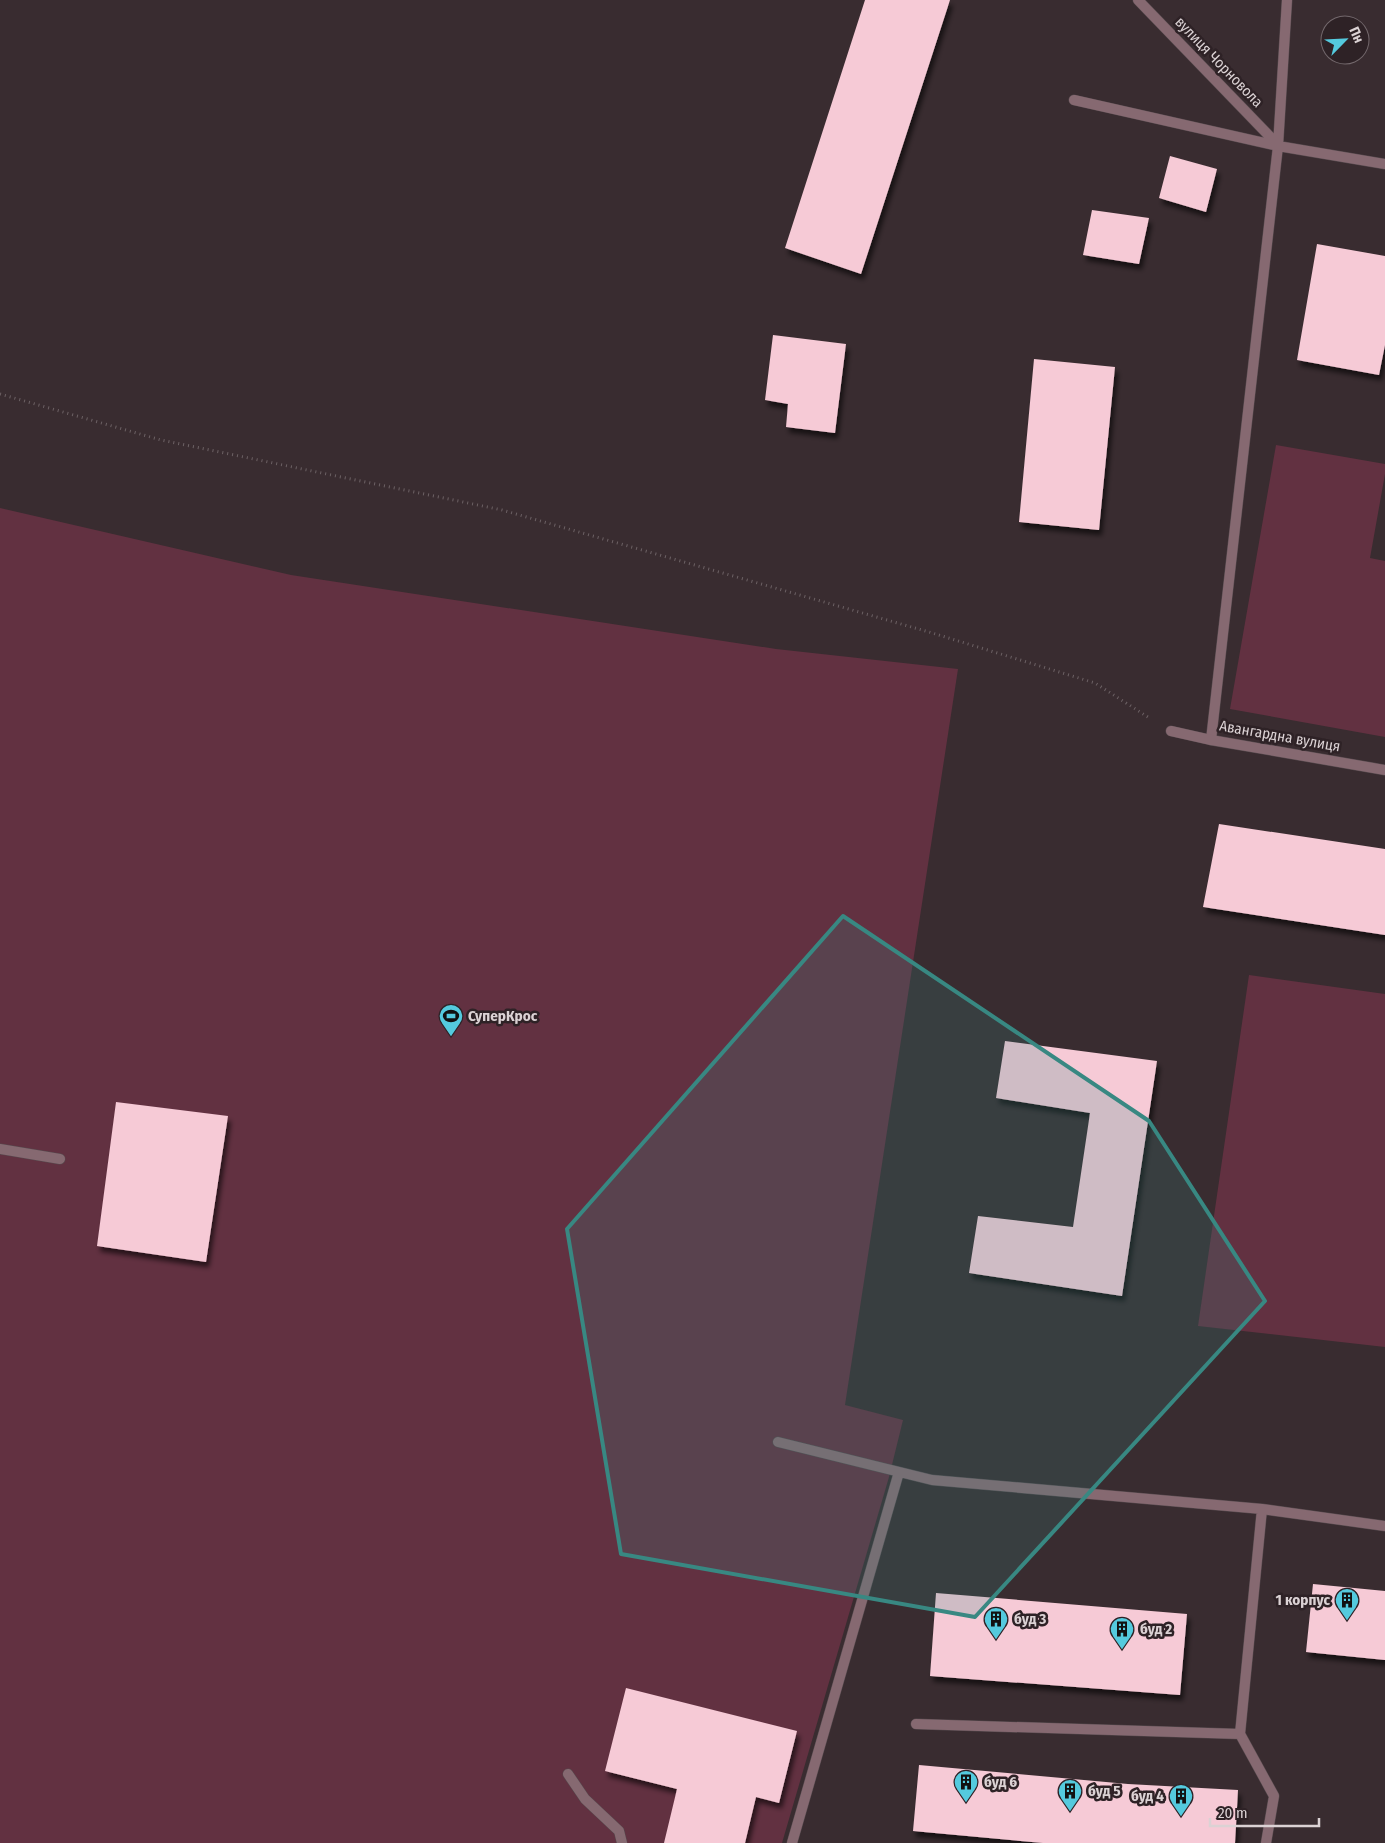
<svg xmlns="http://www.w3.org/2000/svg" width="1385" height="1843" viewBox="0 0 1385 1843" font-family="'Fira Sans Condensed',sans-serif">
  <defs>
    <filter id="shadow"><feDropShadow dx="3" dy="5.5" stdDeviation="2.5" flood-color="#0009"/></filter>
  </defs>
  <rect width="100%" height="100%" fill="#392c30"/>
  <path fill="#623141" d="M1276,445L1385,464V474L1370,558L1385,561V737L1230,709Z
    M0,508L291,575L776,649L958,669L845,1405L903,1420L889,1477L782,1843H0Z
    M1249,975L1385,994V1347L1198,1326Z"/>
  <path fill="#f6cad6" filter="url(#shadow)" d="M865,0H950L861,274L785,248Z
    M1170,156L1217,169L1206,212L1159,198Z
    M1092,210L1149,218L1139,264L1083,255Z
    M1317,244L1385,256V345L1379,375L1297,360Z
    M773,335L846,344L835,433L786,427L788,404L765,400Z
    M1034,359L1115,367L1099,530L1019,522Z
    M1219,824L1385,849V935L1203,907Z
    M1005,1041L1157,1061L1122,1296L969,1273L978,1216L1073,1227L1090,1113L996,1098Z
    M116,1102L228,1116L206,1262L97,1246Z
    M1313,1584L1385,1591V1660L1306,1652Z
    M936,1593L1187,1614L1180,1695L930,1676Z
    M626,1688L797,1731L779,1803L756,1797L745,1843H664L677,1789L605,1771Z
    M919,1765L1128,1784L1238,1790L1235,1843H1043L913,1831Z"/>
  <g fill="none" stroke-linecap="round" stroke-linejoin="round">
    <g stroke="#564a4e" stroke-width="11">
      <path id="lane" d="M1138,0L1278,145
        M1074,100L1278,146L1385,164
        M1211,740L1278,146L1287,0
        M0,1149L60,1159
        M778,1442L932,1480L1262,1509L1385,1526
        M1262,1509L1240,1734L1274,1796L1266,1843
        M916,1724L1240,1734
        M568,1774L585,1799L619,1831L622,1843
        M792,1843L899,1472"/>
    </g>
    <g stroke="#564a4e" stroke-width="11">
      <path id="street" d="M1171,731L1211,740L1385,770"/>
    </g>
    <path stroke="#6d6265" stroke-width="3" stroke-dasharray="1 4" stroke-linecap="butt" d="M0,394L161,440L502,510L929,632L1095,683L1151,719"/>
    <use href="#lane" stroke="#866971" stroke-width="10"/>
    <use href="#street" stroke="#866971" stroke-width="10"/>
  </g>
  <path fill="#388882" fill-opacity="0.2" stroke="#388882" stroke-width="4" stroke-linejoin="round" d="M843,916L1149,1121L1265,1301L975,1617L621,1554L567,1229Z"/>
  <defs>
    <g id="stadium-pin" transform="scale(1.25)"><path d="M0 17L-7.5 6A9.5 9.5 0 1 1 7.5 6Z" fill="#54cade" stroke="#2e2226"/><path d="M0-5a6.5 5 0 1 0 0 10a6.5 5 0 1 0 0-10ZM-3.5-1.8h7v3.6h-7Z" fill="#111"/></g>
    <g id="building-pin" transform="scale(1.25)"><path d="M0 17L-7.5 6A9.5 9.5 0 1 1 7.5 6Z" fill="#54cade" stroke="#2e2226"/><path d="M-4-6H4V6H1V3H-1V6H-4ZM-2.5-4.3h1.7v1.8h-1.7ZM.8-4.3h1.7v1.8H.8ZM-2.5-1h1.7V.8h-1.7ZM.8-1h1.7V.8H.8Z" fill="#111"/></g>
  </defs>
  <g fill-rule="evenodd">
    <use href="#stadium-pin" x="451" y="1016"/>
    <use href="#building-pin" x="1347" y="1600"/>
    <use href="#building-pin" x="996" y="1619"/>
    <use href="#building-pin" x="1122" y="1629"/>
    <use href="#building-pin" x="966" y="1782"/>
    <use href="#building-pin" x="1070" y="1791"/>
    <use href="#building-pin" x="1181" y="1796"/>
  </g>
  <g text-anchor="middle" stroke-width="5" stroke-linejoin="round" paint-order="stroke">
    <g font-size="15" fill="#dbd2d4" stroke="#2e2226">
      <text transform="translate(1219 62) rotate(46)" y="5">вулиця Чорновола</text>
      <text transform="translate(1280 736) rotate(10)" y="5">Авангардна вулиця</text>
    </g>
    <g font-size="15" font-weight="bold" fill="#dbd2d4" stroke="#2e2226" text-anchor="start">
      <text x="468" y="1021">СуперКрос</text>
      <text x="1330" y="1605" text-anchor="end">1 корпус</text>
      <text x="1014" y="1624">буд 3</text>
      <text x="1140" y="1634">буд 2</text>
      <text x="984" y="1787">буд 6</text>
      <text x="1088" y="1796">буд 5</text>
      <text x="1164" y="1801" text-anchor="end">буд 4</text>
    </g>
  </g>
  <g transform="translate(1345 40) rotate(66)"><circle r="24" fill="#2e2226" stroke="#73686c"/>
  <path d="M0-4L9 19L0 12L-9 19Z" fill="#54cade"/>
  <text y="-8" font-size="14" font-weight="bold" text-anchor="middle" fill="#dbd2d4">Пн</text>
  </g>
  <path d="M1210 1818v8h109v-8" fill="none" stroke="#dbd2d4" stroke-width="2.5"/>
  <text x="1218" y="1818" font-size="15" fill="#dbd2d4" stroke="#2e2226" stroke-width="4" paint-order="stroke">20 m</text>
</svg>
